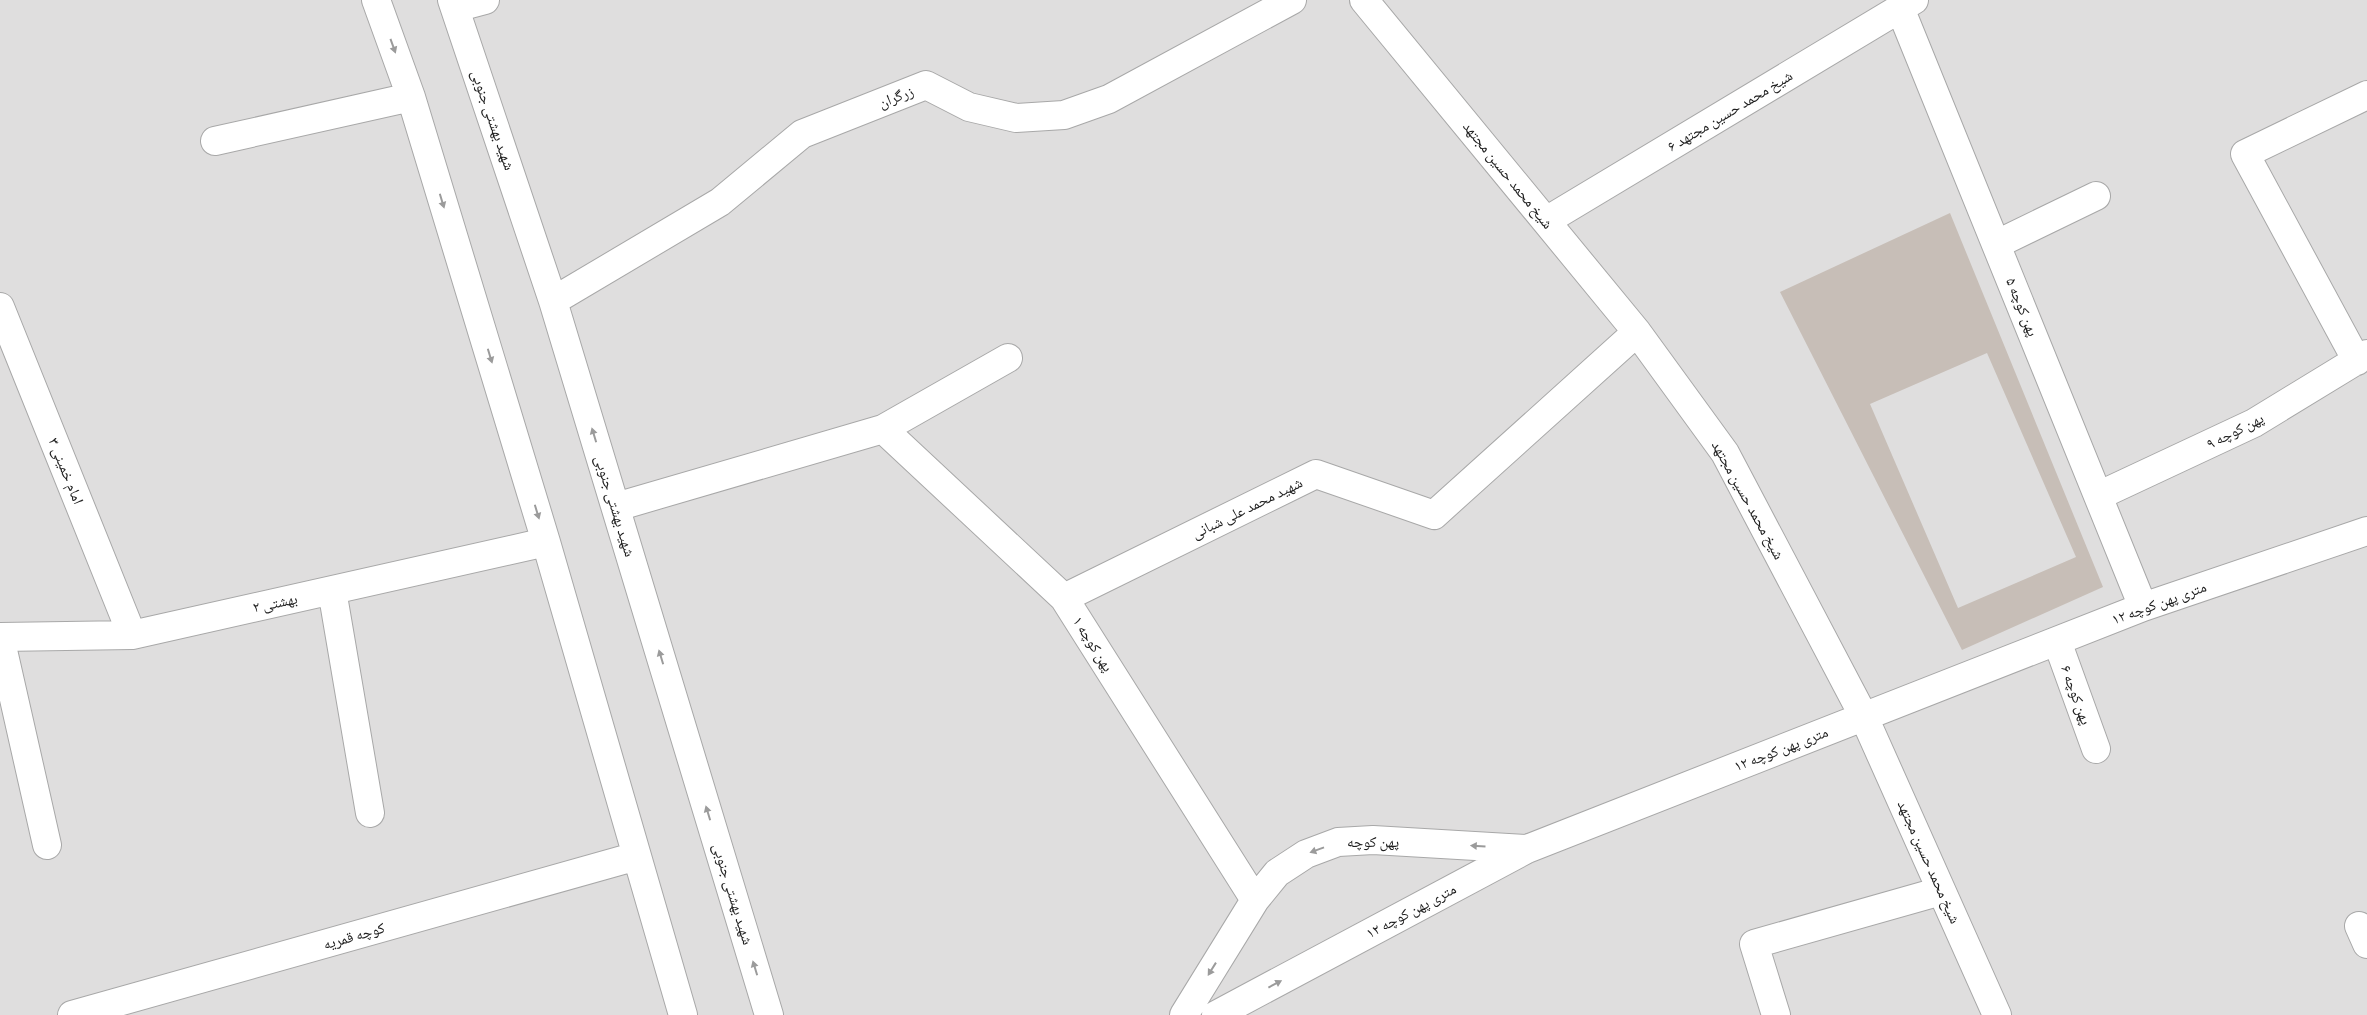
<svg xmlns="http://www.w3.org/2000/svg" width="2367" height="1015" viewBox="0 0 2367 1015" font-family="Barlow,'Noto Naskh Arabic',sans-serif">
  <rect width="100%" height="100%" fill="#f2efe8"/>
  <path fill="#dfdede" d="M0,0H2367V1015H0Z"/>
  <path fill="#c7beb7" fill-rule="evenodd" d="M1950,213L2103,587L1962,650L1780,292ZM1987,353L2076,557L1958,608L1870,404Z"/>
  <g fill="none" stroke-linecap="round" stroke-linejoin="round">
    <g stroke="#a8a8a8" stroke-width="30">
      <path id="minor" d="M376,0L411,97L546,542L683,1015
        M452,0L553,301L769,1015
        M1364,0L1637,332L1725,453L1864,717L1997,1015
        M455,8L485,0
        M1900,8L2143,607
        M215,141L411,97
        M1546,221L1914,0
        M1997,244L2096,196
        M553,301L720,202L802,134L926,85L969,107L1016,118L1064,115L1109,99L1292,0
        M0,307L132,635
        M2357,361L2245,154L2367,95
        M883,429L1064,598L1255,900
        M2098,496L2254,423L2367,354
        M616,507L883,429L1008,358
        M332,590L370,813
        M1064,598L1316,474L1434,515L1637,332
        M0,637L132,635L546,542
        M0,637L47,845
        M2057,641L2096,749
        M2359,926L2367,944
        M72,1015L637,856
        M1184,1015L1255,900L1277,873L1306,854L1338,842L1373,840L1527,849
        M1216,1015L1527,849L2143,607L2367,531
        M1776,1015L1754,944L1941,891"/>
    </g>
    <use href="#minor" stroke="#fff" stroke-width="28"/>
  </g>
  <defs><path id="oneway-solid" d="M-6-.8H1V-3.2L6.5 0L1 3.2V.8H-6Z" transform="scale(1.25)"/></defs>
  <g fill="#9b9b9b">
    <use href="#oneway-solid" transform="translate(393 46) rotate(70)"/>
    <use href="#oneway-solid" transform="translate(442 201) rotate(73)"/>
    <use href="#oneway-solid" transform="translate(490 356) rotate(73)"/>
    <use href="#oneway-solid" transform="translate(594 435) rotate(-107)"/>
    <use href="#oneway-solid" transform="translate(537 512) rotate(73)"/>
    <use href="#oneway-solid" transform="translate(661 657) rotate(-107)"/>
    <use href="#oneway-solid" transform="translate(708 813) rotate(-107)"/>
    <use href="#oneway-solid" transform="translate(1478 846) rotate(-177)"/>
    <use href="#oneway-solid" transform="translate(1317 850) rotate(160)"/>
    <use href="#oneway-solid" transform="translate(755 968) rotate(-107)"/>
    <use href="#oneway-solid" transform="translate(1212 969) rotate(122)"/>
    <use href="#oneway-solid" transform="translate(1275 984) rotate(-28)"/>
  </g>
  <g text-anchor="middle" stroke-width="4.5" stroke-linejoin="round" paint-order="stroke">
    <g font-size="15" fill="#212121" stroke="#fff">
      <text transform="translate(896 97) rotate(-21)" y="5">زرگران</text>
      <text transform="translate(1730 111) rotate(-31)" y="5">شیخ محمد حسین مجتهد ۶</text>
      <text transform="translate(493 120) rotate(71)" y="5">شهید بهشتی جنوبی</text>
      <text transform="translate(1508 175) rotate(51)" y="5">شیخ محمد حسین مجتهد</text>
      <text transform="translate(2022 307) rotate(68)" y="5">پهن کوچه ۵</text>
      <text transform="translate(2235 431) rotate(-27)" y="5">پهن کوچه ۹</text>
      <text transform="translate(66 471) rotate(68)" y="5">امام خمینی ۳</text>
      <text transform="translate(1748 500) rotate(61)" y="5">شیخ محمد حسین مجتهد</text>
      <text transform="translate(615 506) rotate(73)" y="5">شهید بهشتی جنوبی</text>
      <text transform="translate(1247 508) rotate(-26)" y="5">شهید محمد علی شبانی</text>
      <text transform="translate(275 603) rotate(-12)" y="5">بهشتی ۲</text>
      <text transform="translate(2159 603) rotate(-20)" y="5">۱۲ متری پهن کوچه</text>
      <text transform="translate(1093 644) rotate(58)" y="5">پهن کوچه ۱</text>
      <text transform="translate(2076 695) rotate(70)" y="5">پهن کوچه ۶</text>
      <text transform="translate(1781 749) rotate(-21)" y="5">۱۲ متری پهن کوچه</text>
      <text x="1373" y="847">پهن کوچه</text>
      <text transform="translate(1929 862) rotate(66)" y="5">شیخ محمد حسین مجتهد</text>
      <text transform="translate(733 894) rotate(73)" y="5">شهید بهشتی جنوبی</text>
      <text transform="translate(1411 911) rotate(-28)" y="5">۱۲ متری پهن کوچه</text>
      <text transform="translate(354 936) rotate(-16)" y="5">کوچه قمریه</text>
    </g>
  </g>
</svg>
